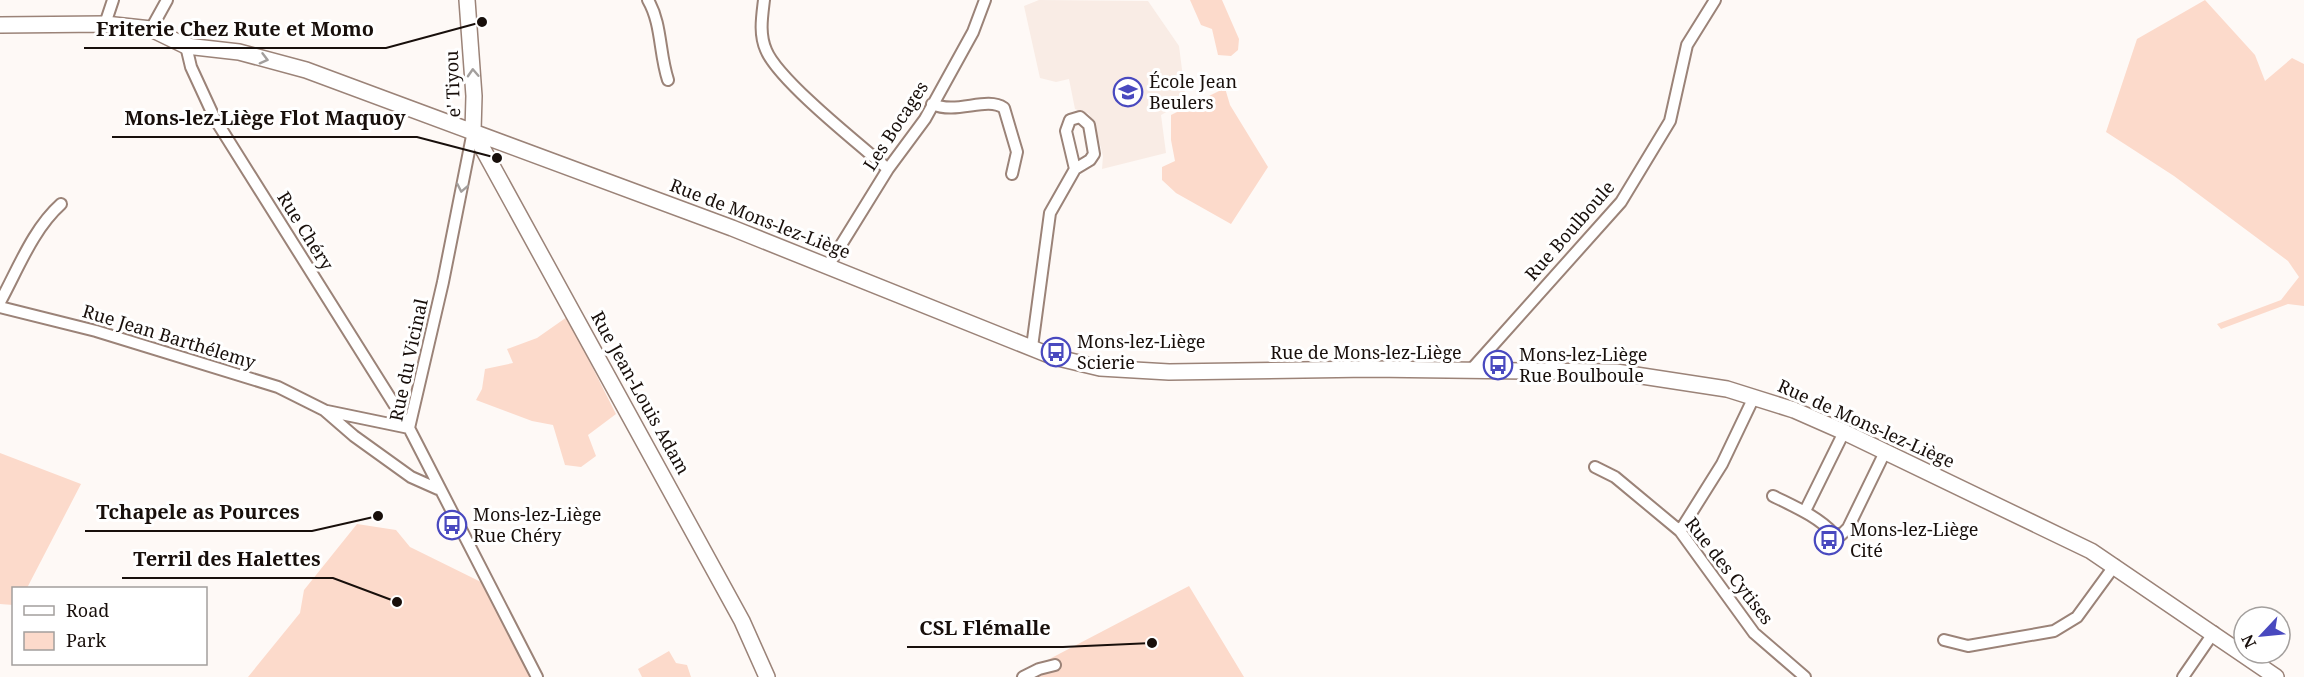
<svg xmlns="http://www.w3.org/2000/svg" width="2304" height="677" viewBox="0 0 2304 677" font-family="'Noto Serif',serif">
  <rect width="100%" height="100%" fill="#fef9f6"/>
  <path fill="#f9ece5" d="M1039,0L1148,1L1179,46L1186,101L1161,115L1166,153L1102,169L1103,156L1095,126L1089,114L1075,109L1069,79L1056,82L1040,78L1024,6Z"/>
  <path fill="#fcdacb" d="M1190,0H1222L1239,39L1238,50L1231,56L1218,55L1212,29L1201,25Z
    M2205,0L2255,55L2265,81L2292,58L2304,64V306L2288,304L2221,329L2217,324L2281,300L2299,277L2288,261L2174,176L2106,132L2137,39Z
    M1225,88L1230,105L1268,167L1231,224L1176,193L1162,180V167L1175,161L1171,140V115Z
    M567,317L616,414L588,435L596,456L581,467L565,465L553,425L532,421L476,400L482,389L485,369L513,363L507,349L537,338Z
    M0,453L81,484L27,588H14L13,605L0,604Z
    M357,524L396,530L410,547L481,582L532,677H248L300,613L304,590Z
    M1189,586L1244,677H1015Z
    M669,651L676,663L687,665L691,677H642L638,669Z"/>
  <g fill="none" stroke-linecap="round" stroke-linejoin="round">
    <g stroke="#9b8378" stroke-width="14">
      <path id="street" d="M648,0C662,24 659,53 668,80
        M764,0C762,17 759,34 766,50C778,80 860,145 888,169
        M105,24L113,0
        M151,29L167,0
        M186,46L191,67L215,119L409,428L537,677
        M932,104C957,115 986,96 1004,108L1017,152L1012,174
        M828,266L888,169L925,119L973,32L985,0
        M0,302C18,269 33,229 61,204
        M0,307L96,331L278,387L324,410L354,436L411,477L438,489
        M1032,347L1050,213L1075,169L1090,160L1094,154L1089,125L1080,117L1070,120L1066,131L1075,169
        M1469,372L1621,202L1670,121L1687,45L1715,0
        M327,411L409,428
        M409,428L443,282L473,131
        M1595,467L1615,477L1680,531L1754,633L1805,677
        M1773,496C1795,507 1817,516 1834,534L1841,535L1848,528L1885,452
        M1805,511L1844,432
        M1680,531L1722,464L1754,397
        M1944,640L1968,646L2054,631L2077,617L2115,565
        M1023,677L1039,669L1055,665
        M2183,677L2214,632"/>
    </g>
    <g stroke="#9b8378" stroke-width="18">
      <path id="secondary" d="M467,0L474,96L473,131
        M0,25L105,24L151,29L186,46L239,52L306,70L732,228L1054,357L1100,368L1169,372L1370,369L1616,372L1727,389L1794,410L1844,432L2091,551L2276,677
        M473,131L742,621L767,677"/>
    </g>
    <use href="#street" stroke="#fff" stroke-width="10"/>
    <use href="#secondary" stroke="#fff" stroke-width="15"/>
  </g>
  <defs><path id="oneway-chevron" d="M-2-3.5L2.5 0L-2 3.5" fill="none" stroke-width="1.6" stroke-linecap="round" stroke-linejoin="round" transform="scale(1.5)"/></defs>
  <g stroke="#a39f9d">
    <use href="#oneway-chevron" transform="translate(264 59) rotate(15)"/>
    <use href="#oneway-chevron" transform="translate(473 73) rotate(-93)"/>
    <use href="#oneway-chevron" transform="translate(462 188) rotate(101)"/>
  </g>
  <defs>
    <g id="school-ring" transform="scale(1.5)"><circle r="9.5" fill="#fff" stroke="#4949bf" stroke-width="1.5"/><path d="M0-5L7-2L0 1L-7-2ZM-4 1L0 2.5L4 1V4Q0 6-4 4Z" fill="#4949bf"/></g>
    <g id="bus-ring" transform="scale(1.5)"><circle r="9.5" fill="#fff" stroke="#4949bf" stroke-width="1.5"/><path d="M-5-6H5V4H4V6H2V4H-2V6H-4V4H-5ZM-3.5-4V0h7V-4ZM-3.5 1.2v1.5H-2V1.2ZM2 1.2v1.5H3.5V1.2Z" fill="#4949bf"/></g>
  </defs>
  <g fill-rule="evenodd">
    <use href="#school-ring" x="1128" y="92"/>
    <use href="#bus-ring" x="1056" y="352"/>
    <use href="#bus-ring" x="1498" y="365"/>
    <use href="#bus-ring" x="452" y="525"/>
    <use href="#bus-ring" x="1829" y="540"/>
  </g>
  <g text-anchor="middle" stroke-width="6" stroke-linejoin="round" paint-order="stroke">
    <g font-size="18" fill="#180f0b" stroke="#fff" text-anchor="start">
      <text x="1149" y="88">École Jean<tspan x="1149" dy="21">Beulers</tspan></text>
      <text x="1077" y="348">Mons-lez-Liège<tspan x="1077" dy="21">Scierie</tspan></text>
      <text x="1519" y="361">Mons-lez-Liège<tspan x="1519" dy="21">Rue Boulboule</tspan></text>
      <text x="473" y="521">Mons-lez-Liège<tspan x="473" dy="21">Rue Chéry</tspan></text>
      <text x="1850" y="536">Mons-lez-Liège<tspan x="1850" dy="21">Cité</tspan></text>
    </g>
    <g font-size="18" fill="#180f0b" stroke="#fff">
      <text transform="translate(453 84) rotate(-92)" y="6">e' Tiyou</text>
      <text transform="translate(896 126) rotate(-57)" y="6">Les Bocages</text>
      <text transform="translate(760 219) rotate(21)" y="6">Rue de Mons-lez-Liège</text>
      <text transform="translate(305 231) rotate(58)" y="6">Rue Chéry</text>
      <text transform="translate(1570 231) rotate(-49)" y="6">Rue Boulboule</text>
      <text transform="translate(169 337) rotate(17)" y="6">Rue Jean Barthélemy</text>
      <text x="1366" y="359">Rue de Mons-lez-Liège</text>
      <text transform="translate(409 360) rotate(-78)" y="6">Rue du Vicinal</text>
      <text transform="translate(640 393) rotate(61)" y="6">Rue Jean-Louis Adam</text>
      <text transform="translate(1866 424) rotate(24)" y="6">Rue de Mons-lez-Liège</text>
      <text transform="translate(1729 571) rotate(52)" y="6">Rue des Cytises</text>
    </g>
  </g>
  <path fill="none" stroke="#180f0b" stroke-width="2" d="M482 22L386 48H84M497 158L417 137H112M378 516L312 531H85M397 602L333 578H122M1152 643L1063 647H907"/>
  <g fill="#180f0b" stroke="#fff" stroke-width="2">
    <circle cx="482" cy="22" r="6"/>
    <circle cx="497" cy="158" r="6"/>
    <circle cx="378" cy="516" r="6"/>
    <circle cx="397" cy="602" r="6"/>
    <circle cx="1152" cy="643" r="6"/>
  </g>
  <g font-size="20" text-anchor="middle" font-weight="bold" fill="#180f0b" stroke="#fff" stroke-width="6" stroke-linejoin="round" paint-order="stroke">
    <text x="235" y="36">Friterie Chez Rute et Momo</text>
    <text x="265" y="125">Mons-lez-Liège Flot Maquoy</text>
    <text x="198" y="519">Tchapele as Pources</text>
    <text x="227" y="566">Terril des Halettes</text>
    <text x="985" y="635">CSL Flémalle</text>
  </g>
  <rect x="12" y="587" width="195" height="78" fill="#ffffff" stroke="#a39f9d" stroke-width="1.5"/>
  <rect x="24" y="606" width="30" height="9" fill="#ffffff" stroke="#a39f9d" stroke-width="1.5"/>
  <text x="66" y="617" font-size="18" fill="#180f0b">Road</text>
  <rect x="24" y="632" width="30" height="18" fill="#fcdacb" stroke="#a39f9d" stroke-width="1.5"/>
  <text x="66" y="647" font-size="18" fill="#180f0b">Park</text>
  <g transform="translate(2262 635) rotate(244)"><circle r="28" fill="#ffffff" stroke="#a39f9d" stroke-width="1.5"/>
  <path d="M0-4.5L10 22L0 15L-10 22Z" fill="#4949bf"/>
  <text y="-9" font-size="16" font-weight="bold" text-anchor="middle" fill="#180f0b">N</text>
  </g>
</svg>
